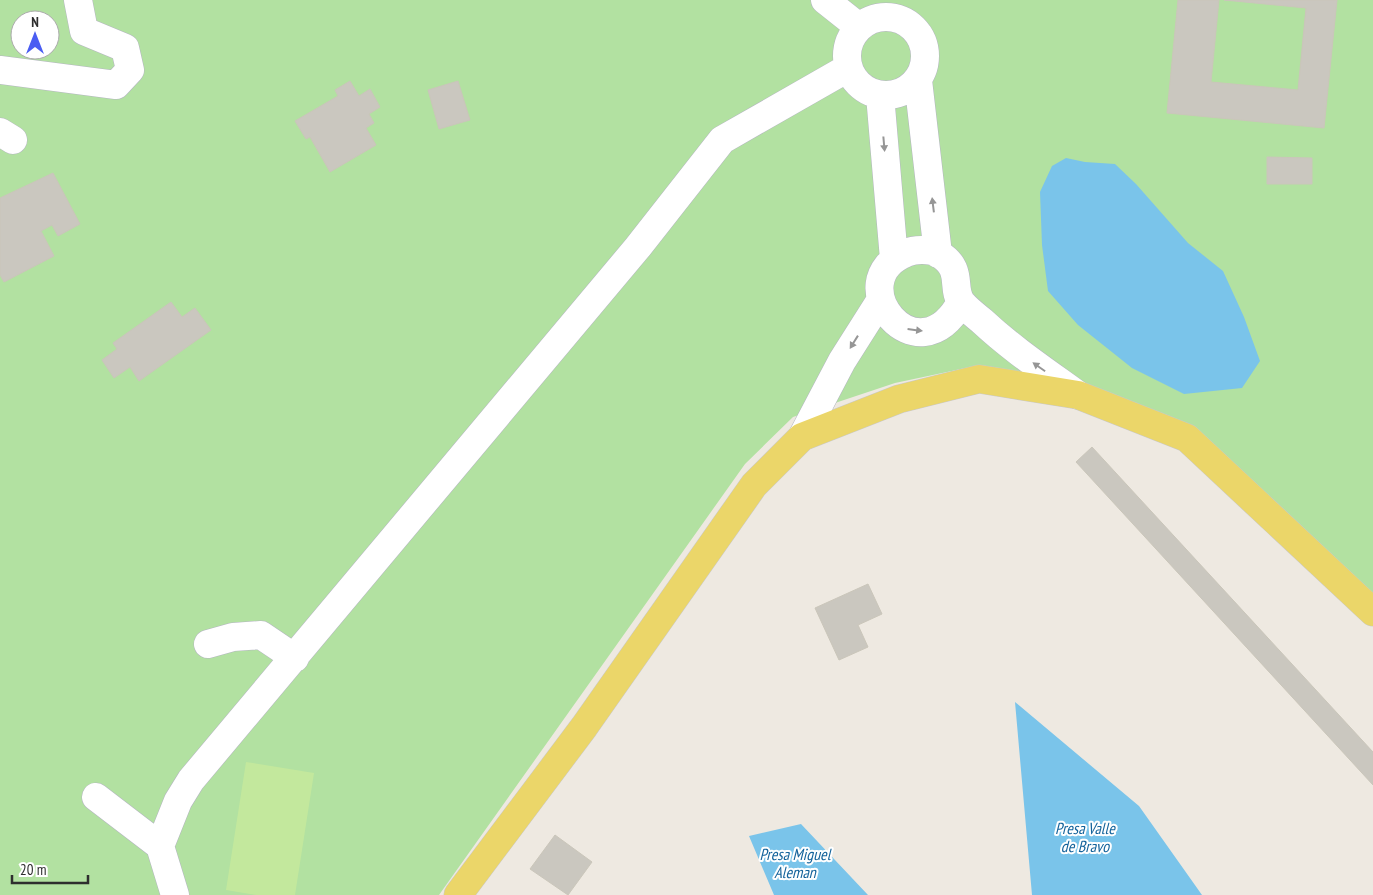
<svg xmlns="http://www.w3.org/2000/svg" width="1373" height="895" viewBox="0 0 1373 895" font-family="'PT Sans Narrow',sans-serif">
  <rect width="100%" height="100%" fill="#eee9e1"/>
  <path fill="#b2e1a1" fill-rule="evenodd" d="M0,0H1373V601L1192,428L1077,381L980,365L895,383L793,417L745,464L439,895H0ZM20,20H50V50H20Z"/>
  <path fill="#c3e89d" d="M246,762L314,773L295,895H256L226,890Z"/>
  <path fill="#7ac4ea" d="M1066,158L1085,162L1115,164L1136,184L1188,243L1223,271L1244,317L1260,361L1242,388L1184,394L1132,368L1078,325L1048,291L1042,245L1040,192L1052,166Z
    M1015,702L1139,806L1202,895H1032Z
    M801,824L868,895H774L749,836Z"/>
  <path fill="#cac7bf" stroke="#cac6ba" d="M1178,0H1219L1211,82L1298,90L1306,8L1224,0H1337L1324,128L1167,113Z
    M350,81L359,96L370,89L380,107L369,114L374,123L366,128L376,145L330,172L310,137L306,139L295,121L338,96L335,90Z
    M458,81L470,120L439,129L428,90Z
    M1267,157L1312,158V184H1267Z
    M53,173L80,224L58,236L52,225L41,231L54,256L4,282L0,275V198Z
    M171,302L182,317L195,308L211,330L139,381L130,367L114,378L102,360L117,349L113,343Z
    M1092,447L1373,752V785L1076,462Z
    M868,584L882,614L858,625L868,647L839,660L815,608Z
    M555,835L592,862L568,895L530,869Z"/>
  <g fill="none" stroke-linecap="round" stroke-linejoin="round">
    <g stroke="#b4b6c0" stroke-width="29">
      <path id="minor" d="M825,0L859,27
        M847 56a39 39 0 1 1 78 0a39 39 0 1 1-78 0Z
        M0,70L116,85L130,70L125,48L84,31L78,0
        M918,80L938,254
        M880,95L894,259
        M0,132L13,140
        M961,302C917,382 838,281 906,253C915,249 931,249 939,254C965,270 950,288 962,303C968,310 976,316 982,321C1012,349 1045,371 1078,395
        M802,437L842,361L880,301
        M208,644L233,637L261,635L295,658
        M96,797L160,846
        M175,895L160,846L178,801L191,780L638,247L722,140L848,68"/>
    </g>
    <g stroke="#c9c9c9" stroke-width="29">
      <path id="major" d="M458,895L584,727L754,485L802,437L899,399L979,379L1078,395L1187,438L1373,612"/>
    </g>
    <use href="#minor" stroke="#fff" stroke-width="28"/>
    <use href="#major" stroke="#ebd669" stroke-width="28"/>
  </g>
  <defs><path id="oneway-solid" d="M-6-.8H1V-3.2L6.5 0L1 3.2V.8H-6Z" transform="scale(1.25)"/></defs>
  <g fill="#969696">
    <use href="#oneway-solid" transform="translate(884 144) rotate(85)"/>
    <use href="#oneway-solid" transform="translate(933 205) rotate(-97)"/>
    <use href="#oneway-solid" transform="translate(915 330) rotate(7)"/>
    <use href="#oneway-solid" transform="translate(854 342) rotate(122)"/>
    <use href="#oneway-solid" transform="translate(1039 367) rotate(-145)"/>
  </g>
  <g text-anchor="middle" stroke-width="4" stroke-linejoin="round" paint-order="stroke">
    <g font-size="16" font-style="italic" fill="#14639b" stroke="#fff">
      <text x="1085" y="834">Presa Valle<tspan x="1085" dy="18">de Bravo</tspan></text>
      <text x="795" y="860">Presa Miguel<tspan x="795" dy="18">Aleman</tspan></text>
    </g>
  </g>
  <g transform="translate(35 35)"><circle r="24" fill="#ffffff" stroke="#ababab"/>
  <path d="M0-4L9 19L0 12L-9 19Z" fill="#4a5df2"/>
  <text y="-8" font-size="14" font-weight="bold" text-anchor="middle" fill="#2e2e2e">N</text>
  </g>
  <path d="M12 875v8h76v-8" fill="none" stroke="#2e2e2e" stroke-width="2.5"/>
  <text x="20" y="875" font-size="15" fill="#2e2e2e" stroke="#ffffff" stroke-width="4" paint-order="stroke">20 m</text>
</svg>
